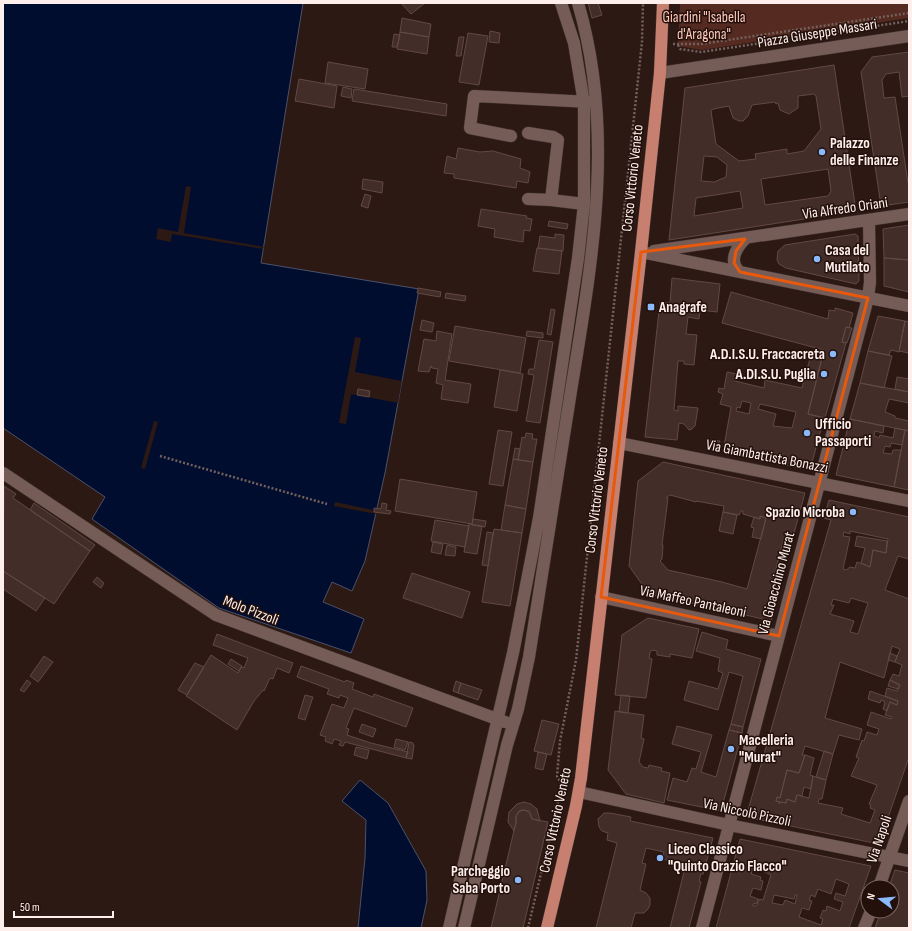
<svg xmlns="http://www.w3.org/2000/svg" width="912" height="931" viewBox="0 0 912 931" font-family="'Sofia Sans Condensed',sans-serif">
  <rect width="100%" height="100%" fill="#2d1914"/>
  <path fill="#542a21" d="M680,3H909V18L702,50L678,46Z"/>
  <path fill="#000d2f" stroke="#4c5168" d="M3,3H303L261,263L419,289L385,473L365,561L352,591L332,582L323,602L364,619L351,653L219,608L92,519L105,497L3,428Z
    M360,780L388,803L426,871L427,900L421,928H358L365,858L366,820L342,801Z"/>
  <path fill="#2d1914" d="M186,186L191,187L184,233L264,247L263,249L172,234L171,242L156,239L158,228L178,232Z
    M355,337L361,338L355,372L402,381L398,403L351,394L346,424L339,423Z
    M154,421L158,422L145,469L141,468Z
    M335,502L377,511L376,514L334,506Z"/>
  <path fill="#432d28" stroke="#614944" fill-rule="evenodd" d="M401,3H425L411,14Z
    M588,3H598L602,15L592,18Z
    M402,18L431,24L429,37L400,32Z
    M490,31L500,33L499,43L489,42Z
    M400,32L429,37L427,54L397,49Z
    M468,33L488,36L479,85L459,82Z
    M394,34L400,35L397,47H392Z
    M459,37H464L461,56H456Z
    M909,52V96L902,97L899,72L886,74L882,80L884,98L895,97L908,183H909V202L881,206L861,72L872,57Z
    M328,62L368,69L365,89L325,83Z
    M834,65L856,211L669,240L685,88ZM814,94L816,96L821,129L804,151L787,154V149L755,154L756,159L739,161L716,144L711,111L713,109L729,106L733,118L739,121H743L748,116L752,105L775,102L776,104L778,103L780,110L789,114L798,108V96ZM704,156L717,157L727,165L726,177L714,182L701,181ZM828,169L831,191L828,196L765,205L761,179ZM740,191L743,208L694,216L696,198Z
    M299,79L337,86L334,108L295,101Z
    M343,87L352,89L351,98L341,96Z
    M354,89L447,104L446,116L352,101Z
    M458,148L480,152L493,151L521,159L520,168L530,172L528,183L517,181L516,188L454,178V174L444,173L447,156L456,159Z
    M363,179L383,182L382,193L362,189Z
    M365,194L371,196L368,208L361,206Z
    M481,209L527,216L526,218L532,219L530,231L524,230L523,242L494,237L495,229L478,226Z
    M549,221L568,224L567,229L548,226Z
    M909,225V260L884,258L883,229Z
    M555,234L564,235L563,251L538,248L540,236L555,238Z
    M855,234L858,236L859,281L856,284L786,268L779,264L777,260L778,251L785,245Z
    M537,248L562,251L559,274L533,271Z
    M884,258L909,260V292L884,286Z
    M672,278L720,284L717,312L700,310L699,319L688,317L686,334L697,335L694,365L684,364V361H678L674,410L678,411V406L698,408L695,426L692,429L689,430L684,424L679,423L677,440L645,437L660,302L670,303Z
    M418,288L441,292L440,297L417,293Z
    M731,292L828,319L829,310L835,311V308L853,313L849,328L846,327L842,342L846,343L825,418L808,414L824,350L722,323Z
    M446,293L466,296L465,301L445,298Z
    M551,309L555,310L551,335L547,334Z
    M878,316L905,321L899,352L891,350L889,355L868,351Z
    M422,320L434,323L432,332L420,330Z
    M905,321L909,322V353L899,351Z
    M455,326L526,338L520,373L449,361Z
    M846,327L852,328L847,343L842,342Z
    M437,331L452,334L445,380L471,384L468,403L441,399L443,385L436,383L438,369L432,368L431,366L429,372L418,371L424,339L436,341Z
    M527,331L543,333V338L526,336Z
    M539,340L553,342L540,423L526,421L534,375L528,374L529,369H534Z
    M868,351L892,356L884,388L860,383Z
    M811,355L822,357L808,414L824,418L810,470L723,452L731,407L720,404L723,394L718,392L719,388L724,389L727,372L737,374L735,381L764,388L765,380L802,388ZM742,401L751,403L749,414L736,411L737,407L740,408ZM760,404L796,412L792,428L773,426L776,414L758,409Z
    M500,370L523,374L517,411L494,407Z
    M897,377L909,379V392L895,389Z
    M860,383L909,392V403L889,399L885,412L895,416V418L909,421V431L850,419Z
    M358,389L370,391L369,397L357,395Z
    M850,419L884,426L883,433L875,431L874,436L879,438L880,435L893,438L895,428L905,430L902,445L891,443L890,447L885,446L883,453L892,454L893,450H901L894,487L836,475Z
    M498,430L512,432L503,486L489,484Z
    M905,430L909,431V490L894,487Z
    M526,433L533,434L532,439H537L533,462L518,460L522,437L525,438Z
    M711,440L720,441L718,451L709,449Z
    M515,448L520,449L518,460L513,459Z
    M513,459L533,462L526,509L505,505Z
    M663,462L805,493L791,544L783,542L774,576L782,578L771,621L733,612V609L706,603L705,606L649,594L629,566L638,481ZM670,495L696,502V501L724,506L723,512L739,515L741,511H743V514L760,519V516L766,518L747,589L722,582L668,570L660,561L662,559L663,545H662L668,498H666Z
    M400,479L477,492L472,524L395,511Z
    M4,486L16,494L13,498L90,551L54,604L3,571Z
    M829,500L909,517V559L898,556L885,590L909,599V757L879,844L746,817L831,520L824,518ZM850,531L888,539L886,553L873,550L870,567L857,562L855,568L850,567L846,570L843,569L850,537L843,536L844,532L850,534ZM851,598L868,603L858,634L850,632L854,621L830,614L834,605H831L833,599L849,603ZM892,646L900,649L895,662L902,665L899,676L893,674L890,680L900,685L897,691L887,688L885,696L898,701L897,705L890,702L885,715L892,717L891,719L871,712L867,725L879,729L877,735L867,732L864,741L862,740L856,757L859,758L851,776L877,785L869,804L871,805L870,808L875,810L870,823L841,814L843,808L818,803L819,799H822L826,780L813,776L809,798L797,795L795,802L787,799L786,803L781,802L779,804L780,802L776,801L777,797L780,798L787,770L799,773L805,755H802L805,746L833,754L839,735L859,740L862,729L825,718L840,662L884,678Z
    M34,503L95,545L90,551L30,510Z
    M382,503L387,504L386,510L391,511L390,514L374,512V508L381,509Z
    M505,505L526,509L522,533L501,530Z
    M723,512L737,515L733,534L719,531Z
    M760,516L766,518L761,539L752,537L754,528L751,527L754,517L760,519Z
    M473,519L486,521L485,527L472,525Z
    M435,520L469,526L465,547L431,541Z
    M469,524L482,526L477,554L464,552Z
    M494,529L522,533L510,606L482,602Z
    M487,532L493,533L488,566L482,565Z
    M857,536L887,541L886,553L873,550L870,567L861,563L865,548L855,546Z
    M433,542L443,544L441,554L431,552Z
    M447,545L456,547L455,556L445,555Z
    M3,571L45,598L36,611L3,589Z
    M412,573L470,592L462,618L403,598Z
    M97,577L104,583L101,588L93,582Z
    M648,618L699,629L692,658L670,654V657L657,655V651L652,650L650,652L649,658L652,659L646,698L615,695L622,635Z
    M702,632L728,640L726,649L761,659L743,727L731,724L743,676L729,672L718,710L684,700L689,681L718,689L723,673L718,671L720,658L696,651Z
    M217,634L293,663L289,673L277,668L273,679L270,678L264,691L263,690L254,701L237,730L186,696L211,655L238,673L241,667L244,668L248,658L213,645Z
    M890,653L897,656L895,662L888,660Z
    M44,656L53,662L38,682L30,676Z
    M231,659L242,666L239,671L228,664Z
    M195,663L204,667L187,695L178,690Z
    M301,666L345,682L346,680L354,683L352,689L373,697L374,694L413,708L406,727L354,708L346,728L349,729L347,735L371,743L408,752L406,758L345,742L343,746L339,745L341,741L334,739L332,744L325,741L326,737L320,735L332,704L344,708L348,698L340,695L339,698L327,694L329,689L297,677Z
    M27,680L31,683L24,692L20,690Z
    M890,680L900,685L898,689L888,686Z
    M456,681L461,683L458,693L453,691Z
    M461,683L482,690L478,700L458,693Z
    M870,691L898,701L897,705L890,702L887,711L883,709L885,702L881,700L880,703L868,699Z
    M305,695L313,697L305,720L298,718Z
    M621,695L630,696L628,713L619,712Z
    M615,711L644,715L641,738L644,739L639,762L643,767L648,768L649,765L662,768L661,771L670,773L664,803L626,794L608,770Z
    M542,720L559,724L551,755L534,751Z
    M362,724L376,729L373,737L359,732Z
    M731,724L743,727L742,733L729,730Z
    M677,726L712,735L701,772L716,777L729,730L742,733L721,811L667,800L673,778L687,782L692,768L696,769L701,752L672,744Z
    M396,739L408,742L405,750L394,747Z
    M409,742L413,743V745H414L412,759L406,758Z
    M356,747L369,750L367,759L354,755Z
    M824,751L833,754L826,780L816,777Z
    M538,752L547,754L543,770L535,768Z
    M805,755L814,758L810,775L813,776L811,789L804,787L802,796L797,795L795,802L787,799L786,803L781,802L779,804L780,802L776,801L777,797L780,798L787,770L799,773Z
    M524,802L531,804L537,809L540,821L532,819L529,811L521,810L516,816V822L514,831L508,822L509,812L517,804Z
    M525,810L530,813L532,819L548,822L523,928H491L516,822V816L519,811Z
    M604,813H610L631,817L630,821L713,838L703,874H701L699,881L701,882L689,928H670L686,864L662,859L664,852L646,848L642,863L646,864L640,890L646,893L650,898V905L648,909L644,913H635L631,928H596L617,843L607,840L608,833L602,831L599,827L598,819Z
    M740,839L871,866L849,928H716ZM751,866L763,870V871L771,875L763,900L759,899L757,905L755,906H753V904L757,903L758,899L750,896L753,888L761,890L763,881L760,880L761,877L751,874L753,869H750ZM836,879L849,884L845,896L836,893L834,899L843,902L840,911L827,906L826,911L823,910L820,918L823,919L821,925L799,917L802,908L809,910L812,901L809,900L811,895L815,897L818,889L831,894ZM774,895L794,899L795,895H797L795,904L785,900L783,905L772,903Z
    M895,870L909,873V928H875L881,911H892V887H889Z"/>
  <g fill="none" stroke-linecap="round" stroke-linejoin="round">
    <g stroke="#433331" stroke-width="13">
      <path id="minor" d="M660,73L909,36
        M528,133L553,137L558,140L551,200L584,204
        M511,136L470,128L474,96L590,102
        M528,199L551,200
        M654,251L909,214
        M641,252L909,306
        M740,272C728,262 736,248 745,239
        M619,443L909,501
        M3,473L216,615L505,722
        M601,597L779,636
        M579,792L729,825L909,861
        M879,887L909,801
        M449,928L513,653L539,518L578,258L584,204V103L574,43L561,3
        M464,928L507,745L518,709L529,657C543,568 557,480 571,391C592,262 616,132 578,3
        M702,928L868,298L870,282L869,221
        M864,928L871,911"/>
    </g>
    <g stroke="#433331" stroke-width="13">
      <path id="major" d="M547,928L576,806L581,778L641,252L660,73L663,3"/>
    </g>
    <path stroke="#74615d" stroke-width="2.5" stroke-dasharray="2 2" stroke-linecap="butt" d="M673,44H701L909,13
      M678,45L680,49L701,52L909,21
      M160,456L327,504
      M528,928L562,785L557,776L560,741L576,660L642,42L643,3"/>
    <use href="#minor" stroke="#755c56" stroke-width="12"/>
    <use href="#major" stroke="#c7806f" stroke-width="12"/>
  </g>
  <path fill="none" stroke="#e8590c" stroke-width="3" stroke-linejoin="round" d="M745,239L736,251L734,263L740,272L868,298L779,636L601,597L641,252Z"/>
  <g fill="#8abafc" stroke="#23100b" stroke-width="1.5">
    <circle cx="822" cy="152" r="4"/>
    <circle cx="817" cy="259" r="4"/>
    <rect x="647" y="303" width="8" height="8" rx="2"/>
    <circle cx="833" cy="354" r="4"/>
    <circle cx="824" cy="374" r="4"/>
    <circle cx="807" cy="433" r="4"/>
    <circle cx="853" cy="512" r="4"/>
    <circle cx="731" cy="749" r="4"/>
    <circle cx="660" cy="858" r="4"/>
    <circle cx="518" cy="880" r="4"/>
  </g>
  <g text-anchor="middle" stroke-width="3" stroke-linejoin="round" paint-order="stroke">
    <g font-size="15" fill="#ffcabd" stroke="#23100b">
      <text x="704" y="22">Giardini "Isabella<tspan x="704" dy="17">d'Aragona"</tspan></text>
    </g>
    <g font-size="15" fill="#feefec" stroke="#23100b">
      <text transform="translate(817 33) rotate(-9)" y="5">Piazza Giuseppe Massari</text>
      <text transform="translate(632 178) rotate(-84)" y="5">Corso Vittorio Veneto</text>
      <text transform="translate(845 208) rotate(-8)" y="5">Via Alfredo Oriani</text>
      <text transform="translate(767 456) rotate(11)" y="5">Via Giambattista Bonazzi</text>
      <text transform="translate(596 500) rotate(-83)" y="5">Corso Vittorio Veneto</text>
      <text transform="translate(776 583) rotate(-75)" y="5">Via Gioacchino Murat</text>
      <text transform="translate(693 601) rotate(12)" y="5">Via Maffeo Pantaleoni</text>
      <text transform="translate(251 610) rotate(21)" y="5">Molo Pizzoli</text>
      <text transform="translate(747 812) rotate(12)" y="5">Via Niccolò Pizzoli</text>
      <text transform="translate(555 820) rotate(-78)" y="5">Corso Vittorio Veneto</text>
      <text transform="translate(879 839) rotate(-71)" y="5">Via Napoli</text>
    </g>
    <g font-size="15" font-weight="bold" fill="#feefec" stroke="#23100b" text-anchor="start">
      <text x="830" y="148">Palazzo<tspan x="830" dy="17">delle Finanze</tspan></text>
      <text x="825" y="255">Casa del<tspan x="825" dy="17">Mutilato</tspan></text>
      <text x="659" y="312">Anagrafe</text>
      <text x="825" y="359" text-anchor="end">A.D.I.S.U. Fraccacreta</text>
      <text x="816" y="379" text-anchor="end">A.DI.S.U. Puglia</text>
      <text x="815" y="429">Ufficio<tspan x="815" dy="17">Passaporti</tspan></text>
      <text x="845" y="517" text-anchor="end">Spazio Microba</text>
      <text x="739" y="745">Macelleria<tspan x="739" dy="17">"Murat"</tspan></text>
      <text x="668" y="854">Liceo Classico<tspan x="668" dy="17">"Quinto Orazio Flacco"</tspan></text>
      <text x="510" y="876" text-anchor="end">Parcheggio<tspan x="510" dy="17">Saba Porto</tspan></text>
    </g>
  </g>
  <rect width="912" height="931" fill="none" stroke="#feefec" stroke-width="8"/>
  <g transform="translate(880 899) rotate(286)"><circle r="19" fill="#23100b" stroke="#7b6965"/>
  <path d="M0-3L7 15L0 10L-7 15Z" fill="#8abafc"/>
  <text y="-6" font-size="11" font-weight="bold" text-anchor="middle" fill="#feefec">N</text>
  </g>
  <path d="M14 911v6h99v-6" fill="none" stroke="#feefec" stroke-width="2"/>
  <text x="20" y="911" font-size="12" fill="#feefec" stroke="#23100b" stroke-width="3" paint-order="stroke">50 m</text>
</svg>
